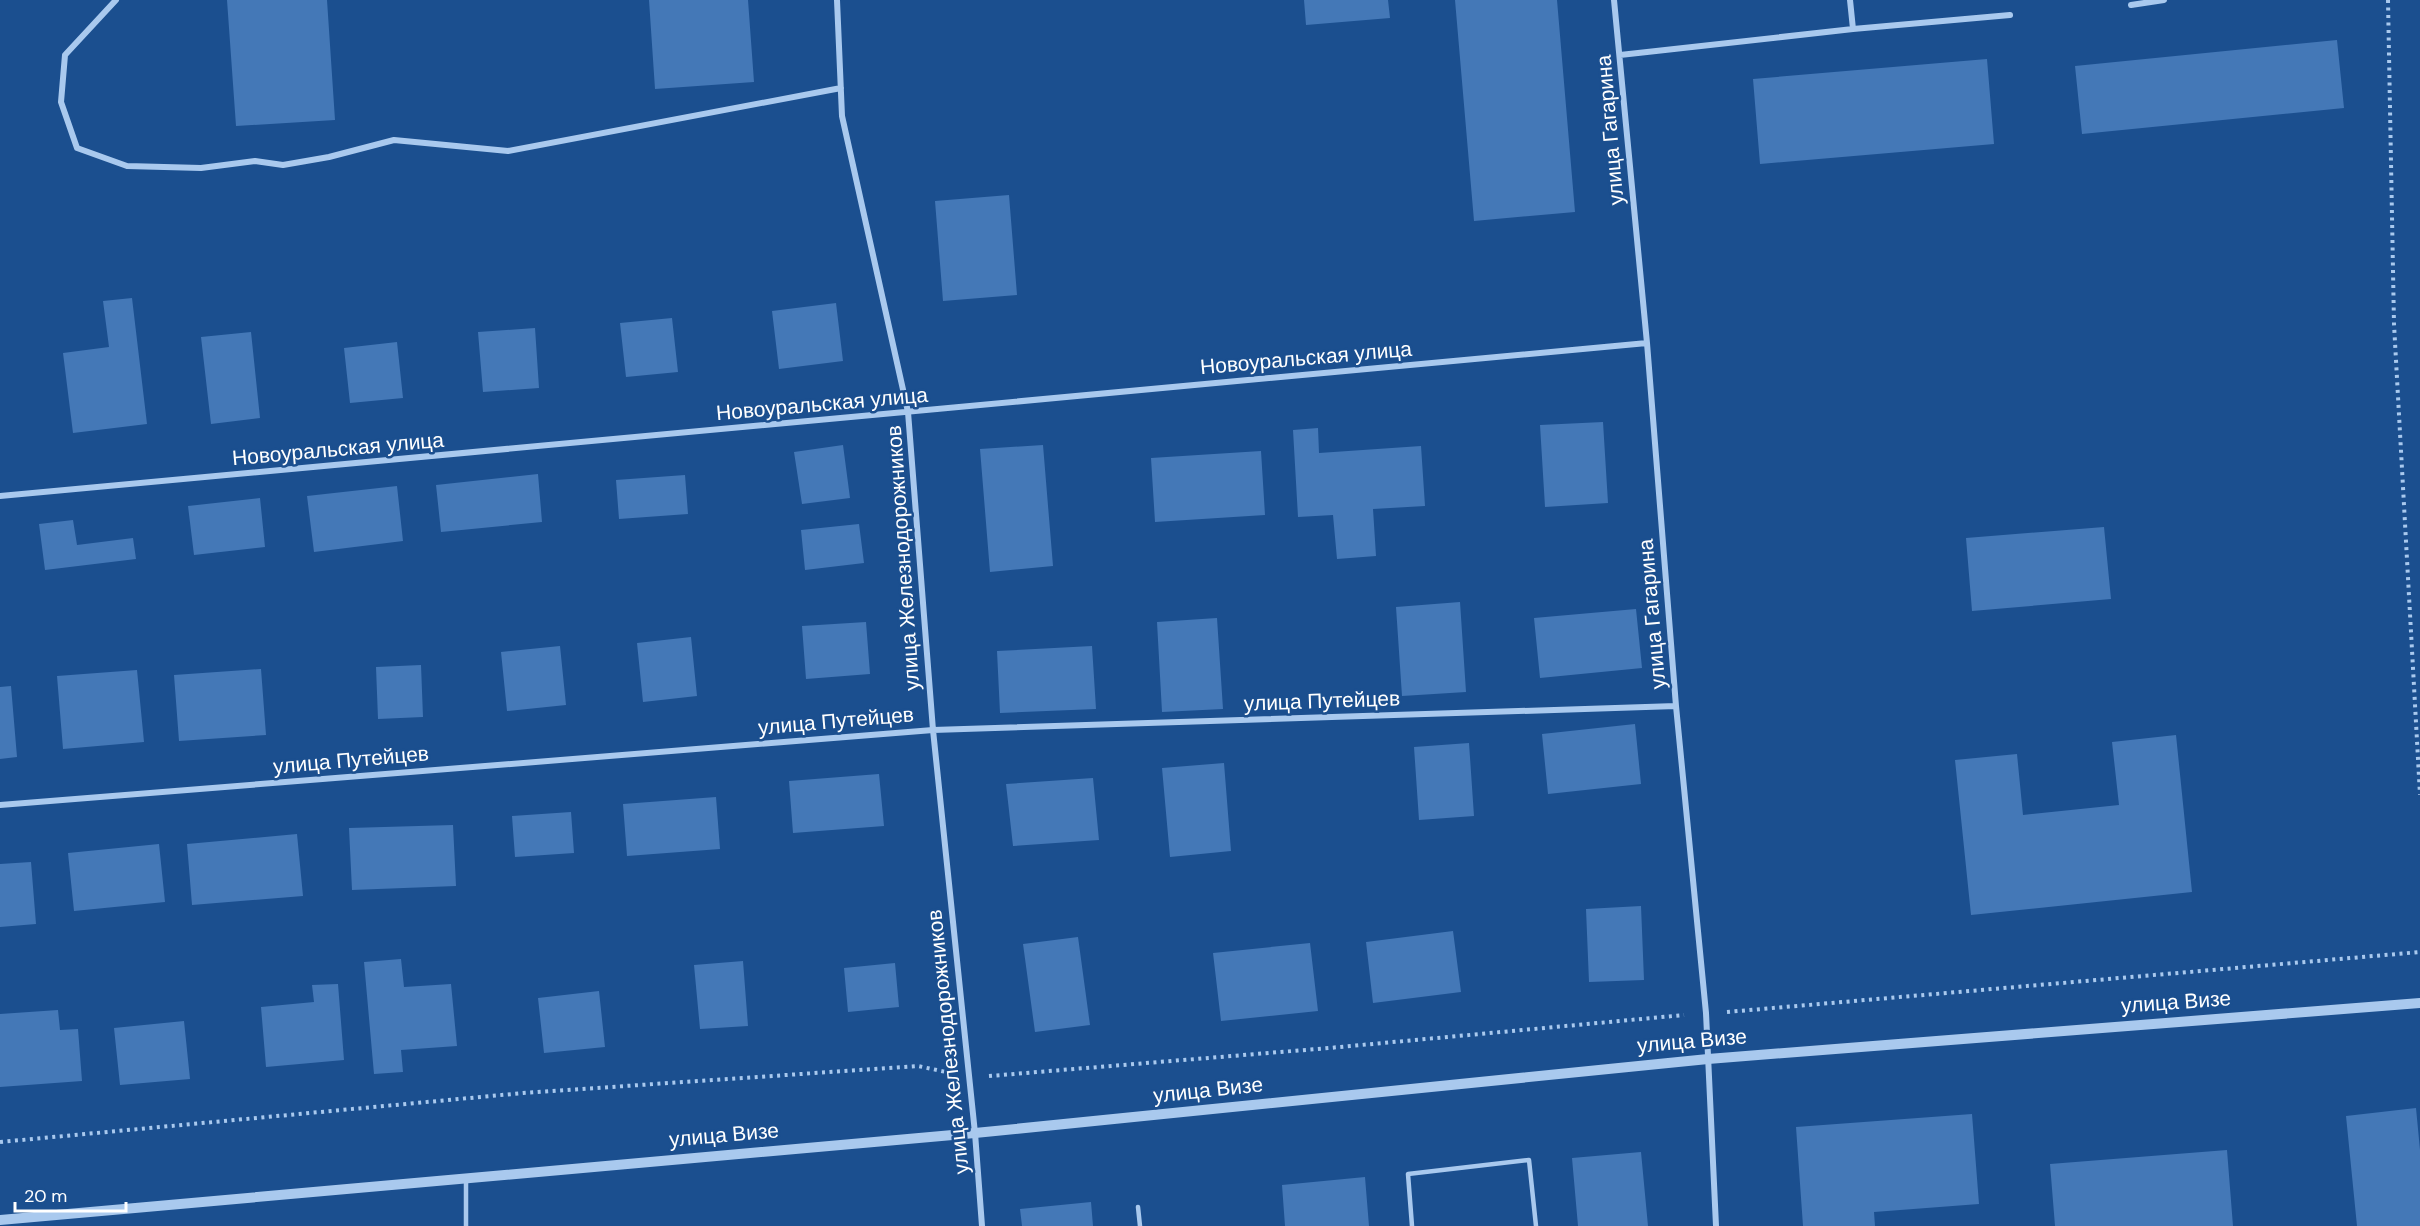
<svg xmlns="http://www.w3.org/2000/svg" width="2420" height="1226" viewBox="0 0 2420 1226" font-family="'DM Sans',sans-serif">
  <rect width="100%" height="100%" fill="#1b4f8f"/>
  <path fill="#4478b7" d="M227,0H327L335,120L236,126Z
    M649,0H748L754,82L655,89Z
    M1304,0H1388L1390,18L1306,25Z
    M1455,0H1557L1575,212L1474,221Z
    M2337,40L2344,108L2082,134L2075,66Z
    M1987,59L1994,144L1760,164L1753,79Z
    M1009,195L1017,295L943,301L935,201Z
    M132,298L147,424L73,433L63,353L109,347L103,301Z
    M836,303L843,361L779,369L772,311Z
    M672,318L678,372L626,377L620,323Z
    M535,328L539,388L483,392L478,332Z
    M251,332L260,418L211,424L201,337Z
    M397,342L403,398L350,403L344,348Z
    M1603,422L1608,503L1545,507L1540,425Z
    M1318,428L1319,453L1421,446L1425,506L1373,509L1376,556L1337,559L1333,515L1298,517L1293,430Z
    M843,445L850,498L802,504L794,452Z
    M1043,445L1053,566L990,572L980,449Z
    M1261,451L1265,515L1155,522L1151,458Z
    M538,474L542,522L441,532L436,485Z
    M685,475L688,514L619,519L616,480Z
    M397,486L403,541L314,552L307,496Z
    M260,498L265,547L194,555L188,506Z
    M73,520L77,545L133,538L136,559L45,570L39,524Z
    M859,524L864,563L805,570L801,530Z
    M2104,527L2111,599L1972,611L1966,538Z
    M1460,602L1466,692L1402,696L1396,607Z
    M1636,609L1642,668L1540,678L1534,618Z
    M1217,618L1223,709L1162,712L1157,622Z
    M866,622L870,674L806,679L802,626Z
    M691,637L697,696L643,702L637,643Z
    M560,646L566,705L507,711L501,652Z
    M1092,646L1096,709L1000,713L997,651Z
    M421,665L423,717L378,719L376,667Z
    M261,669L266,735L179,741L174,675Z
    M137,670L144,742L63,749L57,676Z
    M11,686L17,757L0,759V687Z
    M1635,724L1641,784L1548,794L1542,734Z
    M2176,735L2192,892L1971,915L1955,760L2017,754L2023,815L2119,805L2112,742Z
    M1469,743L1474,816L1419,820L1414,747Z
    M1224,763L1231,851L1170,857L1162,768Z
    M879,774L884,826L793,833L789,781Z
    M1093,778L1099,840L1013,846L1006,784Z
    M716,797L720,849L627,856L623,804Z
    M571,812L574,853L515,857L512,816Z
    M453,825L456,886L352,890L349,828Z
    M297,834L303,896L192,905L187,844Z
    M159,844L165,902L74,911L68,853Z
    M31,862L36,924L0,927V864Z
    M1641,906L1644,980L1589,982L1586,909Z
    M1453,931L1461,992L1373,1003L1366,942Z
    M1078,937L1090,1025L1035,1032L1023,944Z
    M1310,943L1318,1011L1221,1021L1213,953Z
    M401,959L404,987L451,984L457,1046L401,1050L403,1072L374,1074L364,962Z
    M743,961L748,1026L700,1029L694,965Z
    M895,963L899,1007L848,1012L844,968Z
    M338,984L344,1060L266,1067L261,1007L314,1002L312,985Z
    M599,991L605,1047L544,1053L538,998Z
    M58,1010L60,1030L78,1029L82,1081L0,1087V1014Z
    M184,1021L190,1079L120,1085L114,1028Z
    M2416,1108L2420,1150V1226H2357L2346,1116Z
    M1972,1114L1979,1204L1874,1212L1875,1226H1803L1796,1127Z
    M2227,1150L2233,1226H2055L2050,1164Z
    M1641,1152L1648,1226H1578L1572,1158Z
    M1365,1177L1369,1226H1285L1282,1185Z
    M1091,1202L1093,1226H1022L1020,1209Z"/>
  <g fill="none" stroke-linecap="round" stroke-linejoin="round">
    <path stroke="#a9c9ee" stroke-width="4" stroke-dasharray="3 4.5" stroke-linecap="butt" d="M2388,0L2394,324L2420,795
      M1727,1012L2420,952
      M989,1076L1329,1048L1684,1015
      M0,1142L523,1093L918,1066L946,1072"/>
    <path stroke="#a9c9ee" stroke-width="4.5" d="M466,1178V1226
      M1138,1207L1140,1226
      M1412,1226L1408,1174L1529,1160L1536,1226"/>
    <path stroke="#a9c9ee" stroke-width="6" d="M116,0L65,55L61,102L77,148L127,166L201,168L255,161L283,165L329,157L394,140L508,151L841,88
      M837,0L842,116L908,412L933,730L975,1133L982,1226
      M1614,0L1647,343L1676,706L1706,1013L1716,1226
      M1850,0L1853,29
      M2131,5L2164,0
      M1620,55L1853,29L2010,15
      M0,496L1647,343
      M0,805L933,730L1676,706"/>
    <path stroke="#a9c9ee" stroke-width="10" d="M0,1220L975,1133L1708,1059L2420,1003"/>
  </g>
  <g text-anchor="middle" stroke-width="5" stroke-linejoin="round" paint-order="stroke">
    <g font-size="21" fill="#fff" stroke="#1b4f8f">
      <text transform="translate(1610 130) rotate(-95)" y="7">улица Гагарина</text>
      <text transform="translate(1306 358) rotate(-5)" y="7">Новоуральская улица</text>
      <text transform="translate(822 404) rotate(-5)" y="7">Новоуральская улица</text>
      <text transform="translate(338 449) rotate(-5)" y="7">Новоуральская улица</text>
      <text transform="translate(903 558) rotate(-94)" y="7">улица Железнодорожников</text>
      <text transform="translate(1652 614) rotate(-95)" y="7">улица Гагарина</text>
      <text transform="translate(1322 701) rotate(-2)" y="7">улица Путейцев</text>
      <text transform="translate(836 721) rotate(-5)" y="7">улица Путейцев</text>
      <text transform="translate(351 760) rotate(-5)" y="7">улица Путейцев</text>
      <text transform="translate(2176 1002) rotate(-4)" y="7">улица Визе</text>
      <text transform="translate(1692 1041) rotate(-5)" y="7">улица Визе</text>
      <text transform="translate(948 1042) rotate(-96)" y="7">улица Железнодорожников</text>
      <text transform="translate(1208 1090) rotate(-6)" y="7">улица Визе</text>
      <text transform="translate(724 1135) rotate(-5)" y="7">улица Визе</text>
    </g>
  </g>
  <path d="M15 1202v9h111v-9" fill="none" stroke="#ffffff" stroke-width="3"/>
  <text x="24" y="1202" font-size="18" fill="#ffffff" stroke="#1b4f8f" stroke-width="4.5" paint-order="stroke">20 m</text>
</svg>
